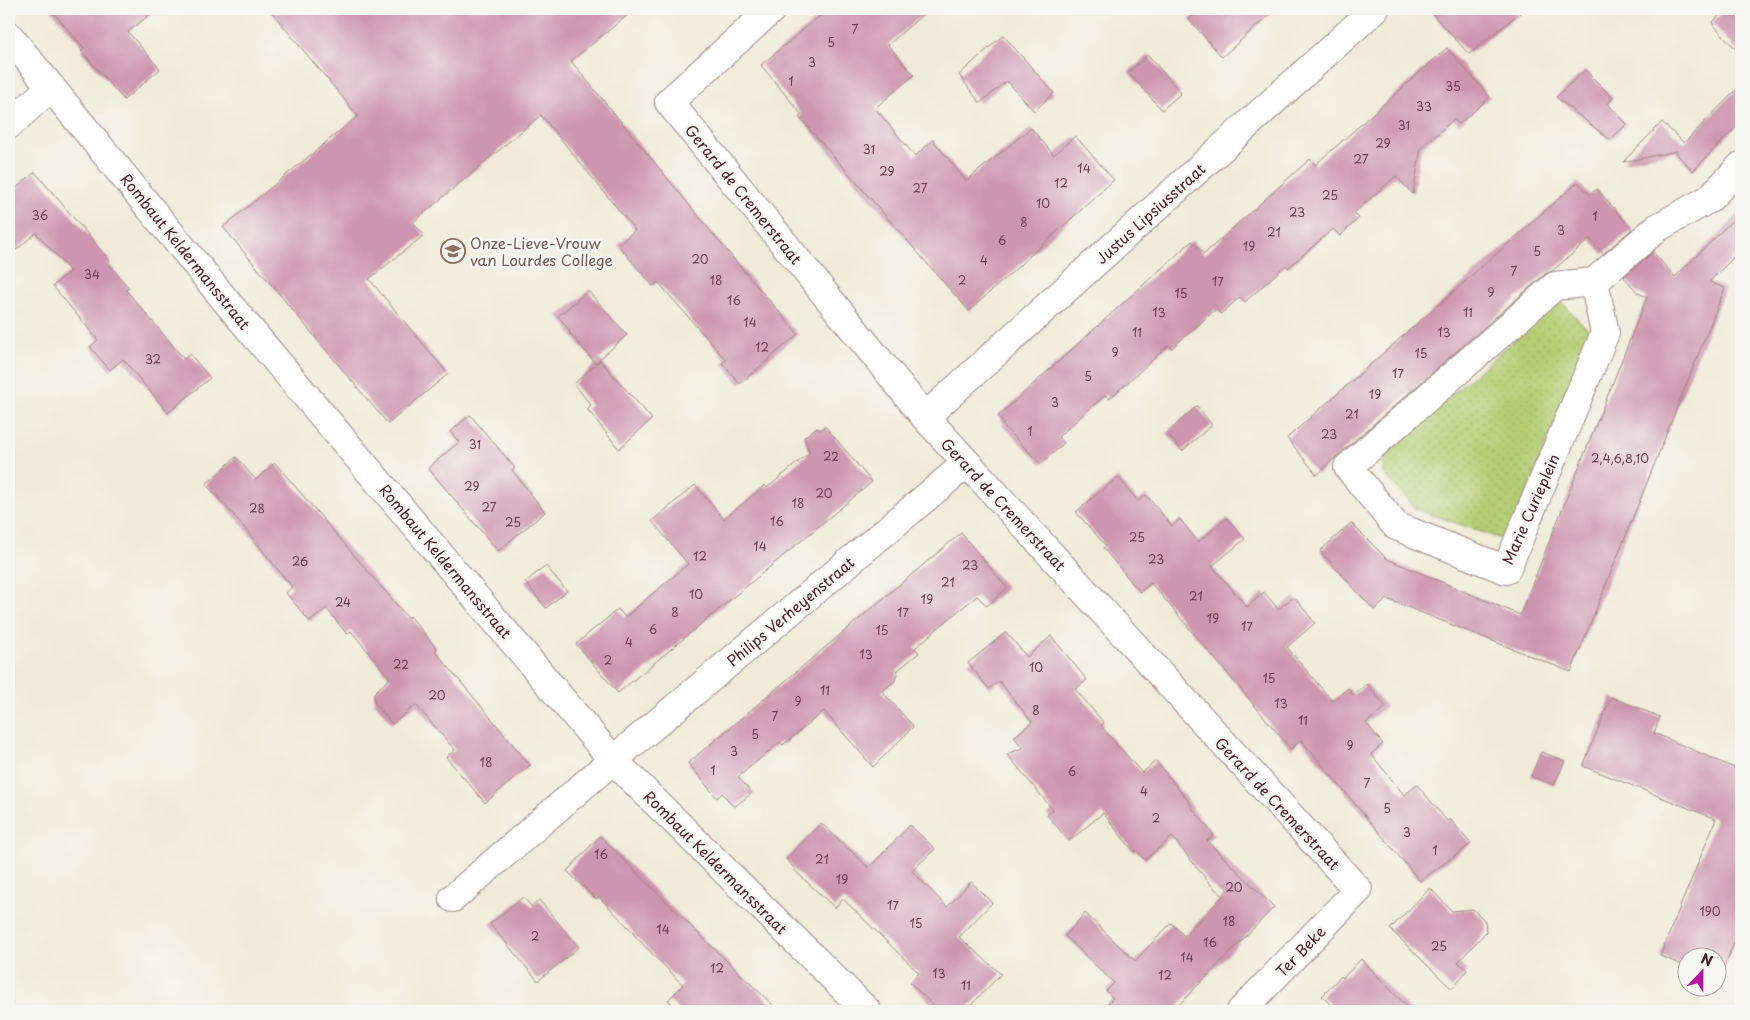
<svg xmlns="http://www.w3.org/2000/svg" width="1750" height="1020" viewBox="0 0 1750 1020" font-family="'Playpen Sans',sans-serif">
	<defs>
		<pattern id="grass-dots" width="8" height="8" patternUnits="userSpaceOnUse" patternTransform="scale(1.25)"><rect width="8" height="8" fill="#b6cf75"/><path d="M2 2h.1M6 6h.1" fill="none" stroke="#9eb165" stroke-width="1.8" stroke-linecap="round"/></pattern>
	</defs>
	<rect width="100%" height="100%" fill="#f6f6f2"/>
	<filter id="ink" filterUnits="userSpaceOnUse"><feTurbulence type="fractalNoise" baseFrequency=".02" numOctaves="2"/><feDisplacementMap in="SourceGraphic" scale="10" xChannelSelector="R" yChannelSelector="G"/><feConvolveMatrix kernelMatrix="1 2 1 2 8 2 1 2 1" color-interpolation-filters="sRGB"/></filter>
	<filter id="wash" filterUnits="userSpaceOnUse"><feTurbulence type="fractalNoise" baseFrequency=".0096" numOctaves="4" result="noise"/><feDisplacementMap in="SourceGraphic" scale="20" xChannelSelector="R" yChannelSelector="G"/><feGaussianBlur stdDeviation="1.12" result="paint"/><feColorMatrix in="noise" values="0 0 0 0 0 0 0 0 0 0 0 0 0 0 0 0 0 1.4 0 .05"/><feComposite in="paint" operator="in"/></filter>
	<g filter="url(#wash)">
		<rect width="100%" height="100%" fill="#f0ebd8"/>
		<path fill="url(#grass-dots)" stroke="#807750" d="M1560 300 1591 333 1510 533 1501 539 1416 509 1384 473 1382 465 1392 447Z"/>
		<g id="blocks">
			<path fill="#cd95af" d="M50 9H157L128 32 160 69 124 100 81 51 84 48Z
				M269 9H635L571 61 728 252 798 334 740 384 722 363 726 360 690 319 658 282 653 286 618 245 635 230 541 115 413 222 424 235 369 279 448 374 388 424 223 227 358 116Z
				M828 9H929L888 45 914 75 875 108 915 156 933 140 966 181 1031 128 1054 155 1075 136 1114 180 969 311 799 117 802 115 761 65Z
				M1201 9H1276L1222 57 1189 19Z
				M1428 9H1525L1469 54Z
				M1725 9H1741V55L1712 23Z
				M1003 35 1054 93 1034 111 1007 81 980 103 959 75Z
				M1447 48 1490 97 1459 124 1454 119 1421 148 1413 194 1396 176 1354 213 1359 218 1340 236 1333 229 1288 268 1286 265 1245 302 1240 297 1221 314 1216 309 1172 348 1169 345 1109 399 1105 395 1058 437 1064 443 1041 464 1002 425 1004 424 998 416 1192 241 1204 254 1310 159 1315 165Z
				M1148 55 1181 93 1162 110 1128 72Z
				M1585 70 1613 98 1608 104 1627 124 1610 140 1556 97Z
				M1741 85V122L1693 171 1675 152 1677 151 1623 162 1662 122 1684 143Z
				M35 172 110 261 108 263 129 288 126 290 184 359 190 354 210 378 168 413 123 359 110 370 90 347 98 340 53 286 70 271 36 233 9 256V194Z
				M1578 182 1590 195 1597 189 1632 229 1603 254 1590 239 1552 271 1545 274 1338 455 1317 475 1287 438Z
				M1741 212V250L1709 282 1725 288 1571 672 1387 599 1374 610 1320 551 1351 523 1387 559 1520 615 1647 297 1638 293 1624 277 1653 252 1675 277Z
				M588 291 627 335 595 363 569 332 570 331 558 316Z
				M600 360 652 419 619 449 587 409 591 405 574 384Z
				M1197 406 1212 425 1182 451 1167 433Z
				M470 415 515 468 512 470 545 512 498 551 428 468 459 442 450 432Z
				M825 426 872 482 618 693 576 644 618 609 625 617 688 564 652 521 695 485 724 519 765 485 767 488 809 453 804 437 816 428 821 430Z
				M236 457 256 480 275 463 408 618 410 616 437 649 435 651 530 765 485 803 446 757 455 750 416 705 392 724 374 702V693L390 678 351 631 347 634 326 608 310 622 286 593 292 587 238 520 206 484Z
				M1118 477 1138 501 1146 495 1172 526 1180 519 1198 542 1227 518 1245 539 1212 566 1247 607 1264 592 1278 609 1294 597 1315 623 1287 647 1332 701 1348 688 1353 695 1367 684 1386 707 1366 723 1383 744 1371 754 1404 795 1417 785 1447 821 1450 819 1471 844 1420 881 1301 740 1291 749 1151 583 1140 592 1103 548 1106 546 1076 512Z
				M961 533 1007 588 987 606 977 596 957 612 915 648 919 653 898 670 895 681 882 691 913 726 912 728 873 767 824 711 783 745 780 742 738 777 752 793 734 807 722 793 717 798 688 763Z
				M546 566 567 591 546 608 525 582Z
				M1006 632 1027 657 1051 636 1087 680 1075 689 1104 723 1101 726 1142 773 1156 761 1193 807 1192 808 1214 835 1207 841 1274 907 1173 1011H1100L1113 998 1106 991 1114 983 1065 936 1085 913 1135 961 1171 923 1184 936 1223 896 1211 885 1172 837 1145 860 1136 850 1134 852 1103 813 1069 841 1047 815 1053 810 1007 754 1023 748 1014 737 1032 722 999 681 989 689 968 663Z
				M1611 697 1660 717 1654 733 1737 769 1741 760V926L1719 980H1718V958H1688V967L1660 956 1716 819 1583 766Z
				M1541 752 1565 761 1554 785 1531 776Z
				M821 823 869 868 910 825 935 849 912 871 947 907 971 882 992 903 959 937 1001 974 965 1011H939L910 983 919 973 843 899 835 908 793 869 794 868 786 859Z
				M600 836 708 943 779 1011H680L668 1000 683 985 633 934 634 933 599 897 596 899 567 871Z
				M1430 888 1452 911 1473 909 1485 921 1486 932 1458 962 1467 970 1452 989 1390 929Z
				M523 897 532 907 539 900 579 947 538 981 490 924Z
				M1361 959 1411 1011H1337L1322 996 1341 976 1343 978Z"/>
		</g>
	</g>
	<g filter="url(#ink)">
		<use href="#blocks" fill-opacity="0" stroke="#9d8582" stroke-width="1"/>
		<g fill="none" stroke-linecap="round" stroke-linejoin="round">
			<defs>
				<path id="minor" d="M772 9 669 102 925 417 1358 890 1241 1011
					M9 36 226 301 613 760 867 1011
					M9 125 51 87
					M1594 282 1605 333 1506 570 1396 526 1348 467 1555 286 1594 282 1657 228 1709 199 1741 166
					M925 417 1375 9
					M453 898 613 760 967 463"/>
			</defs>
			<use href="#minor" stroke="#9d8582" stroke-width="30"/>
			<use href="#minor" stroke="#fff" stroke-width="28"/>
		</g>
	</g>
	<defs>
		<symbol id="school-ring" viewBox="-11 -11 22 22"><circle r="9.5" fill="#f6f6f2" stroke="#8d6e63" stroke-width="1.5"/><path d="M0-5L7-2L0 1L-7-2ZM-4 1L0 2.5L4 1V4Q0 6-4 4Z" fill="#8d6e63"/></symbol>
	</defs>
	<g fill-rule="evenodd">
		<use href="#school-ring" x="439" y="237" width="28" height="28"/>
	</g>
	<g text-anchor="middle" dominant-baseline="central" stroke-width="5" stroke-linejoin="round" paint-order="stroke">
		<g font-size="12" fill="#6b3c4c">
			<text x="855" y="29">7</text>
			<text x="831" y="42">5</text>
			<text x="812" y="62">3</text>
			<text x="791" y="81">1</text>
			<text x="1453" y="86">35</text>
			<text x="1424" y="106">33</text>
			<text x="1404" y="125">31</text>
			<text x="1383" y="143">29</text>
			<text x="869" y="149">31</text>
			<text x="1361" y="159">27</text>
			<text x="1084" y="168">14</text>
			<text x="887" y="171">29</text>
			<text x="1061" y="183">12</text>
			<text x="920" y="188">27</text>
			<text x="1330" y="195">25</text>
			<text x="1043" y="203">10</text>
			<text x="1297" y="212">23</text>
			<text x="40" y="215">36</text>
			<text x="1595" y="216">1</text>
			<text x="1024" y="222">8</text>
			<text x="1561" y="230">3</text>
			<text x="1274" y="232">21</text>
			<text x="1002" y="240">6</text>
			<text x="1249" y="246">19</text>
			<text x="1537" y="251">5</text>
			<text x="700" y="259">20</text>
			<text x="984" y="260">4</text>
			<text x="1514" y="271">7</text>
			<text x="92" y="274">34</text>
			<text x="716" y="280">18</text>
			<text x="962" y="280">2</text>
			<text x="1218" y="281">17</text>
			<text x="1491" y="292">9</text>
			<text x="1181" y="293">15</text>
			<text x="734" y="300">16</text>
			<text x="1159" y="312">13</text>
			<text x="1468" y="312">11</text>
			<text x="750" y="322">14</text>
			<text x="1137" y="332">11</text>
			<text x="1444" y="332">13</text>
			<text x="762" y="347">12</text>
			<text x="1115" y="352">9</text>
			<text x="1421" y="353">15</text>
			<text x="153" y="359">32</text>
			<text x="1398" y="373">17</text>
			<text x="1088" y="376">5</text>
			<text x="1375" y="394">19</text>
			<text x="1055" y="402">3</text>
			<text x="1352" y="414">21</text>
			<text x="1030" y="431">1</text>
			<text x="1329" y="434">23</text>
			<text x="475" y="444">31</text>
			<text x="831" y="456">22</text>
			<text x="1620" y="458">2,4,6,8,10</text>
			<text x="472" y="486">29</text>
			<text x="824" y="493">20</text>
			<text x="798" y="503">18</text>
			<text x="489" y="507">27</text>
			<text x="257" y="508">28</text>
			<text x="777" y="521">16</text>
			<text x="513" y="522">25</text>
			<text x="1137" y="537">25</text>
			<text x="760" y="546">14</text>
			<text x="700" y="556">12</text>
			<text x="1156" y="559">23</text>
			<text x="300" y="561">26</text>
			<text x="970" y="565">23</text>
			<text x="948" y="582">21</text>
			<text x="696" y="594">10</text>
			<text x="1196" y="596">21</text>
			<text x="927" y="599">19</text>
			<text x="343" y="602">24</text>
			<text x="675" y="612">8</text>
			<text x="903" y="612">17</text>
			<text x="1213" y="618">19</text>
			<text x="1247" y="626">17</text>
			<text x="653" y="629">6</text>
			<text x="882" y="630">15</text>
			<text x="629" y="642">4</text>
			<text x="866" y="654">13</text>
			<text x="608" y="660">2</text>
			<text x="401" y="664">22</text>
			<text x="1036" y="667">10</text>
			<text x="1269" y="678">15</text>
			<text x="825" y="690">11</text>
			<text x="437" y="695">20</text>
			<text x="798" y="701">9</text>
			<text x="1281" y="703">13</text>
			<text x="1036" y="710">8</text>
			<text x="775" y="716">7</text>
			<text x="1303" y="720">11</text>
			<text x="755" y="734">5</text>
			<text x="1350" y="745">9</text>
			<text x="734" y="751">3</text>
			<text x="486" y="762">18</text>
			<text x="713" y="770">1</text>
			<text x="1072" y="771">6</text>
			<text x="1367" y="783">7</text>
			<text x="1144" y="791">4</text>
			<text x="1387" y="808">5</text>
			<text x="1156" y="818">2</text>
			<text x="1407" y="832">3</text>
			<text x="1435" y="850">1</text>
			<text x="601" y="854">16</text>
			<text x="822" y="859">21</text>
			<text x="842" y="879">19</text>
			<text x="1234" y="887">20</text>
			<text x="893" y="905">17</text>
			<text x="1710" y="911">190</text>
			<text x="1229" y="921">18</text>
			<text x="916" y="923">15</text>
			<text x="663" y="929">14</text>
			<text x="535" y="936">2</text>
			<text x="1210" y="942">16</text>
			<text x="1439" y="946">25</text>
			<text x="1187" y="957">14</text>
			<text x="717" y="968">12</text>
			<text x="939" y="973">13</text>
			<text x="1165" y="975">12</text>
			<text x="966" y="985">11</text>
		</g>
		<g font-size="15" fill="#4a1f2b" stroke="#f6f6f2">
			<text transform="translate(744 194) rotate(51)">Gerard de Cremerstraat</text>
			<text transform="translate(1150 213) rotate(-42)">Justus Lipsiusstraat</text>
			<text transform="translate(186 251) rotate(51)">Rombaut Keldermansstraat</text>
			<text transform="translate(1004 504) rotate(47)">Gerard de Cremerstraat</text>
			<text transform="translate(1530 509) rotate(-66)">Marie Curieplein</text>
			<text transform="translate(446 561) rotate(50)">Rombaut Keldermansstraat</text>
			<text transform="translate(790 611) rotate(-40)">Philips Verheyenstraat</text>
			<text transform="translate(1278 803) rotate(47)">Gerard de Cremerstraat</text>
			<text transform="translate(716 862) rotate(45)">Rombaut Keldermansstraat</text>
			<text transform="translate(1300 951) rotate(-46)">Ter Beke</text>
		</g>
		<g font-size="15" fill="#785e54" stroke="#f6f6f2" text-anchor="start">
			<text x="470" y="242">Onze-Lieve-Vrouw<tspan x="470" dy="17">van Lourdes College</tspan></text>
		</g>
	</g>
	<rect width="1750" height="1020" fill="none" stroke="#f6f6f2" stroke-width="30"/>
	<g transform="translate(1702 972) rotate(22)"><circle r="24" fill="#f6f6f2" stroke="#b1a0a2"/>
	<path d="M0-4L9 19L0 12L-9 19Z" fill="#b5179e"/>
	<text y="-8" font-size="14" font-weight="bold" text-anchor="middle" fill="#4a1f2b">N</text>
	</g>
</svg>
